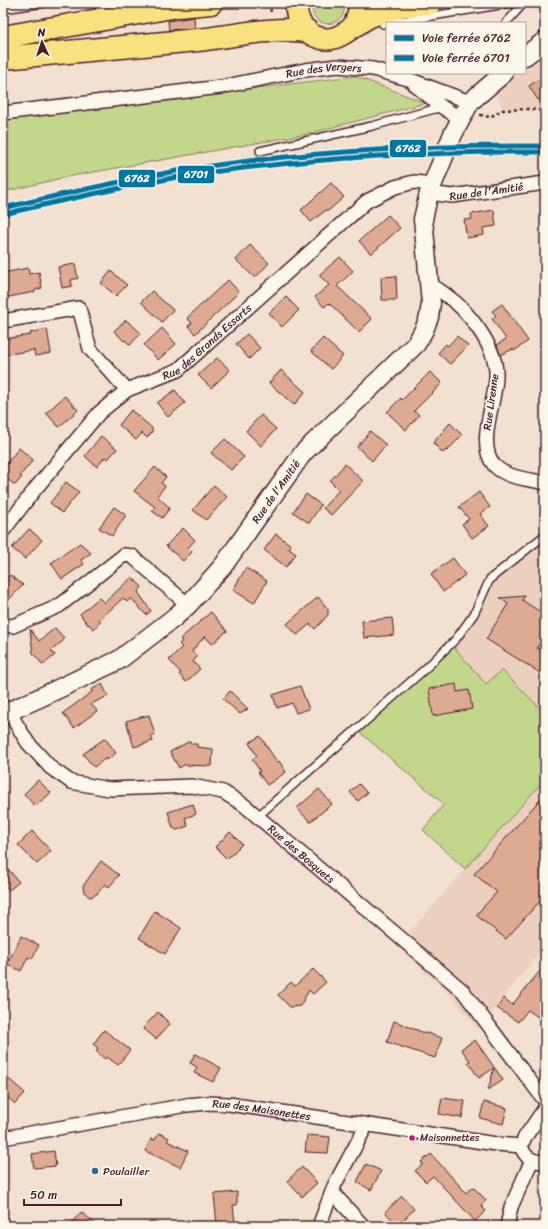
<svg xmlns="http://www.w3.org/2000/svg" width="548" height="1229" viewBox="0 0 548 1229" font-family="Sriracha,sans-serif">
	<rect width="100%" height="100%" fill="#f2e0d1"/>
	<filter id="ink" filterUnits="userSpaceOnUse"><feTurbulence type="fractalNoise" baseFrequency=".025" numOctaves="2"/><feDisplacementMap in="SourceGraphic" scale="8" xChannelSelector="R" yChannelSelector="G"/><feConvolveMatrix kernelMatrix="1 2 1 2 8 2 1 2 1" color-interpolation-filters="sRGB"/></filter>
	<g filter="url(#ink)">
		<path fill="#ecd0be" d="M545 56V108L502 109 497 92 521 73H525V70Z
			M545 535V713L502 670 486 684 451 644 456 639 490 579Z
			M545 779V946L478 1029 453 998 397 946Z"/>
		<path fill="#c3d78c" stroke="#867b5c" d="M312 3H344C349 28 309 33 312 3Z
			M355 76 426 103 307 134 66 177 3 192V119Z
			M451 644 486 684 502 670 545 713V779L465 869 423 830 444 804 356 729Z"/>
		<path fill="#deab92" stroke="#4a1f2b" d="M194 17 195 28 169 30 168 21Z
			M545 75V95L538 100 529 86Z
			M331 183 344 197 328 211 326 210 311 222 301 210Z
			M494 210 496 226 483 228 484 235 467 238 464 220 472 219 471 214Z
			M388 215 400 228 371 254 359 241Z
			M250 245 269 263 255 278 236 260Z
			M340 257 353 271 337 286 372 319 359 332 329 303 324 307 315 297 329 285 319 275Z
			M75 264 78 278 71 280 72 286 62 288 58 267Z
			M28 268 29 274 39 272 42 288 35 290V292L3 298V273Z
			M111 271 127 285 116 296 101 283Z
			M396 276 397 300H382L381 277Z
			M228 280 239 292 195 334 188 326 192 323 187 318Z
			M152 291 173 310 162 322 141 302Z
			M286 297 299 310 282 327 269 313Z
			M502 304 528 341 514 351 513 349 500 355 497 345 506 339 492 319 496 316 492 311Z
			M126 320 141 333 130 345 125 340 124 341 114 331Z
			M162 328 176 344 158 360 144 345Z
			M47 329 51 353 35 356 34 350 3 355V339L31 335 30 333Z
			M247 334 260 348 249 359 236 344Z
			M457 336 468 346 450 364 438 353 446 344 448 346Z
			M323 338 343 356 331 369 311 351Z
			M217 358 230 370 211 388 198 375Z
			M281 370 305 392 294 405 269 383Z
			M430 372 442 383 414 411 419 415 406 430 387 412 401 398 402 400Z
			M175 390 185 403 168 417 157 403Z
			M65 396 78 410 59 427 46 413Z
			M131 410 152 428V432L147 438 142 433 136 440 119 425Z
			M261 415 276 429 261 446 246 431Z
			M450 423 462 435 447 451 446 450 443 453 433 443Z
			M370 431 386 445 372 461 357 447Z
			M101 436 117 449 108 459 105 457 97 467 85 456Z
			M225 439 244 457 231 470 211 453Z
			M19 448 33 460 20 476 22 477 15 485 3 476V468Z
			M345 464 363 481 331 515 323 508 339 490 330 481Z
			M155 467 166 477 161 483 165 486 157 496 170 508 162 518 152 511 155 507 134 491Z
			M66 482 79 492 62 513 50 503Z
			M214 485 227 497 206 520 193 510Z
			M479 492 490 507 480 514 489 526 472 538 462 524 469 519 459 507Z
			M306 494 321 505 309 523 293 512Z
			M114 507 126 515 112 536 99 528Z
			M183 528 195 540 188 548 192 552 183 561 166 546Z
			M29 529 42 540 25 559 12 548Z
			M276 534 291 545 289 549 296 554 286 567 264 550Z
			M80 543 91 553 81 560 84 564 62 579 51 563Z
			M453 558 465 575 443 592 431 574Z
			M246 568 267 581 254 603 233 590Z
			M10 575 23 585 3 606V583Z
			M132 577 142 587 138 592 151 611 146 615 131 598 127 602 123 598 99 620 101 622 93 629 89 624 88 625 80 614 99 598 104 603Z
			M525 596 522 600 545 615V635L537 648 545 653V676L486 639 508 604 500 598Z
			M318 597 328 609V615L315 629 310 624 297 635 287 624Z
			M211 612 227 631 212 644 205 636 192 651 197 657 193 662 200 669 186 682 179 674 181 673 169 660 182 647 179 644 182 641 180 639Z
			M392 618 394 635 364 638 362 621Z
			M55 628 65 639 51 651 55 655 43 665 33 653 30 629 39 641Z
			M102 684 108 696 91 704 97 711 74 728 63 713 92 692 91 690Z
			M456 684 457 692 469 690 472 709 433 716 429 689Z
			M300 686 309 709 296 713 292 703 277 708 273 695Z
			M230 691 248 709 240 714 223 699Z
			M149 715 155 735H151L153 741 134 747 126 721Z
			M260 736 277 762 279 761 286 772 267 785 258 772 260 771 252 759 257 756 249 743Z
			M105 738 116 753 107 760 106 758 94 767 83 754Z
			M190 741 191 744H197V747L213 749 212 766 184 765 179 768 170 752Z
			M38 780 51 793 35 806 24 794Z
			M359 784 367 793 358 801 350 792Z
			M319 789 332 804 310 822 297 808Z
			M545 794V905L540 901 506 939 476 915 497 892 474 874Z
			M193 804 196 814 185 818 188 826 177 830 173 828 168 812Z
			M32 831 51 851 37 864 18 845Z
			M230 832 242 844 227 859 215 847Z
			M101 861 119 875 109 887 105 884 97 894 90 897 84 892 83 886Z
			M3 863 19 882 9 890 3 883Z
			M155 911 181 928 165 954 139 938Z
			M21 936 39 945 32 959 28 957 21 971 7 964Z
			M545 965V1022L528 1010 518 1022 497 1008 504 998 512 1005Z
			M313 969 326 982 313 994 309 990 300 1006 290 1007 278 995 291 982 295 986Z
			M158 1012 170 1024 156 1039 143 1028Z
			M394 1021 427 1034V1033L442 1038 435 1058 387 1042Z
			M104 1030 130 1050 118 1065 107 1057 105 1059 96 1051 98 1048 93 1044Z
			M475 1040 503 1080 488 1090 494 1068 479 1078 468 1062 470 1061 461 1049Z
			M195 1054 221 1068 213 1082 194 1073 197 1067 190 1063Z
			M3 1074 25 1093 15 1104 3 1093Z
			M442 1098 465 1101 462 1118 439 1114Z
			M484 1102 507 1108 503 1124 480 1118Z
			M159 1133 169 1138 167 1141 188 1151 180 1167 145 1151 151 1139 155 1140Z
			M307 1135 330 1137 328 1153 305 1152Z
			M54 1151 56 1166 34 1168 32 1154Z
			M431 1154 466 1193 473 1187 486 1200 481 1206 486 1211 475 1221 433 1176 426 1182 415 1171 423 1164 421 1162Z
			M366 1164 381 1171 371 1190 357 1182Z
			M302 1167 317 1183 302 1197 287 1181Z
			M237 1192V1205H233L235 1224 217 1225 214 1194Z
			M402 1196 414 1209 398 1226 385 1212Z
			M81 1212 98 1226H69Z"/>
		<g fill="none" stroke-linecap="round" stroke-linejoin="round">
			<defs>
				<path id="lane" d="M96 3 108 15
					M3 9 44 3
					M506 23 524 3
					M383 24 512 3
					M260 151 372 126 442 107
					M258 816 425 669 456 639 474 614 490 579 545 535"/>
				<g id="street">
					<path d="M415 85 442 107 461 119"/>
					<path id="s1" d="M3 113 221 87 305 70 337 66 373 69 408 79 470 102"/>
					<path id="s2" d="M429 193 452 196 545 183"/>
					<path d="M431 285C436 288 441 291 446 295 468 310 495 346 496 372 498 398 475 442 494 465 505 478 529 479 545 483"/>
					<path d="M3 321 79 308 90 349 127 390"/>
					<path id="s3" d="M3 531 36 488 99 413 127 390 178 370 367 201 395 187 414 182 432 184"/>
					<path d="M3 625 13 626 59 606 124 555 132 556 188 605"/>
					<path id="s4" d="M11 710 15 722 28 743 51 768 71 782 109 789 192 786 223 792 244 805 463 991 545 1101"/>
					<path d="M545 1108 525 1137 521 1146C525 1158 532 1162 545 1162"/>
					<path id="s5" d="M3 1138 187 1105 208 1103 229 1104 496 1144 521 1146"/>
					<path d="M332 1192 363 1226"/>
					<path d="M319 1226 335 1184 364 1130 365 1124"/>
					<path d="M507 1226 511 1207 532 1160"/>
				</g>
				<g id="secondary">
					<path d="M525 56 545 41"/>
					<path id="s6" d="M3 714 37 699 119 660 175 617 188 605 223 566 303 453 416 344 424 330 429 317 431 303 423 219 429 193 453 134 470 102 504 73"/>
				</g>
				<path id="primary" d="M296 3C296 14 299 26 309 33 337 51 350 24 374 15 384 12 394 8 404 6 413 5 422 4 431 3
					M352 28C357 20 360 13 359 3"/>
				<path id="highway" d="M3 37 178 6 211 3
					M3 58C68 52 133 46 197 40 233 36 271 27 307 31"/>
			</defs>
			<use href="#lane" stroke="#4a1f2b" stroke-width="10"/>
			<use href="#street" stroke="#4a1f2b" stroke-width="16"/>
			<use href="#secondary" stroke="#4a1f2b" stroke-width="21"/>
			<use href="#primary" stroke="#4a1f2b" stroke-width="24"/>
			<use href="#highway" stroke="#4a1f2b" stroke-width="25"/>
			<path stroke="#4a1f2b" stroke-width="2.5" stroke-dasharray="3 3" stroke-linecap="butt" d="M270 3 271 14
				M480 115 490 117 502 110 529 109 545 111"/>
			<use href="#lane" stroke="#fbf7ec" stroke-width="7"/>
			<use href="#street" stroke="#fbf7ec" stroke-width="13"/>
			<use href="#secondary" stroke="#fbf7ec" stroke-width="18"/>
			<use href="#primary" stroke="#fae180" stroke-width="21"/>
			<use href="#highway" stroke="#fae180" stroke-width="22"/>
			<defs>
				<path id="rail-1" d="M3 208C63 194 123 180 183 170 303 151 424 145 545 146"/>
				<path id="rail-2" d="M4 214C64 200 124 186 185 176 305 158 424 151 545 152"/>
			</defs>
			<use href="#rail-1" stroke="#fbf7ec" stroke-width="8"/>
			<use href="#rail-2" stroke="#fbf7ec" stroke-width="8"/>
			<use href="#rail-1" stroke="#0075a1" stroke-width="5"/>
			<use href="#rail-2" stroke="#0075a1" stroke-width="5"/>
		</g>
	</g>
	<circle fill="#e5007d" stroke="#fbf7ec" stroke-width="1.5" cx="412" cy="1138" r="3.5"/>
	<circle fill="#1f6fb2" stroke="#fbf7ec" stroke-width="1.5" cx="95" cy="1171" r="4"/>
	<g text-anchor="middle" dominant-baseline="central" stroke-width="4" stroke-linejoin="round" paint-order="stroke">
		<g font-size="10" fill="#4a1f2b" stroke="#fbf7ec" text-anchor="start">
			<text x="420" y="1138">Maisonnettes</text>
		</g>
		<g font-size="11" fill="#4a1f2b" stroke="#fbf7ec">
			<text stroke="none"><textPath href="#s1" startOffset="324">Rue des Vergers</textPath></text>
			<text stroke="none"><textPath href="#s2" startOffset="58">Rue de l'Amitié</textPath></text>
			<text stroke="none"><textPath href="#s3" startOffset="283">Rue des Grands Essarts</textPath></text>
			<text transform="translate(491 402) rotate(-82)">Rue Lirenne</text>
			<text stroke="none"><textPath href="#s6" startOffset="360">Rue de l'Amitié</textPath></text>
			<text stroke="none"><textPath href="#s4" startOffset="349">Rue des Bosquets</textPath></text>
			<text stroke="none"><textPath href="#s5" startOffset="262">Rue des Maisonettes</textPath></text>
		</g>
		<g font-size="11" fill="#4a1f2b" stroke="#fbf7ec" text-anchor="start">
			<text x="103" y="1171">Poulailler</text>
		</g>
	</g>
	<g stroke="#fbf7ec" stroke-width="1.5">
		<rect x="389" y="139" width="38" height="19" rx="4" fill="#0075a1"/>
		<rect x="177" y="165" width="38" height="19" rx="4" fill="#0075a1"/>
		<rect x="118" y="169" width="38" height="19" rx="4" fill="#0075a1"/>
	</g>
	<g font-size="11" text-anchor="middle" font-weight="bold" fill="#fff">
		<text x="408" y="152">6762</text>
		<text x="196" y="178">6701</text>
		<text x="137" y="182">6762</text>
	</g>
	<rect width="548" height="1229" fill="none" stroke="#fbf7ec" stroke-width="16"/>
	<rect x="8" y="8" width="532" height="1213" fill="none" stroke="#4a1f2b" stroke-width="1.5" filter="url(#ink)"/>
	<rect x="386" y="22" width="140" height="52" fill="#fbf7ec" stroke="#b4a19f"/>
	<rect x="394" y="35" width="20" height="6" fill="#0075a1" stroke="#b4a19f"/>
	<text x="422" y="42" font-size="12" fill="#4a1f2b">Voie ferrée 6762</text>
	<rect x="394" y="55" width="20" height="6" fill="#0075a1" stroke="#b4a19f"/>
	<text x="422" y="62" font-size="12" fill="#4a1f2b">Voie ferrée 6701</text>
	<g transform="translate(42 42) rotate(357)" stroke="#fbf7ec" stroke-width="3" paint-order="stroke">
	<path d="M0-3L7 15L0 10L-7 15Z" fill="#4a1f2b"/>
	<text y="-6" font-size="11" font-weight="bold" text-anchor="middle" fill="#4a1f2b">N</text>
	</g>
	<path d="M24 1199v6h97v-6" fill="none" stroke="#4a1f2b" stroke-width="2"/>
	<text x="30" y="1199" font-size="12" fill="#4a1f2b" stroke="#fbf7ec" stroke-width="3" paint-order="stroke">50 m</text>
</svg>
